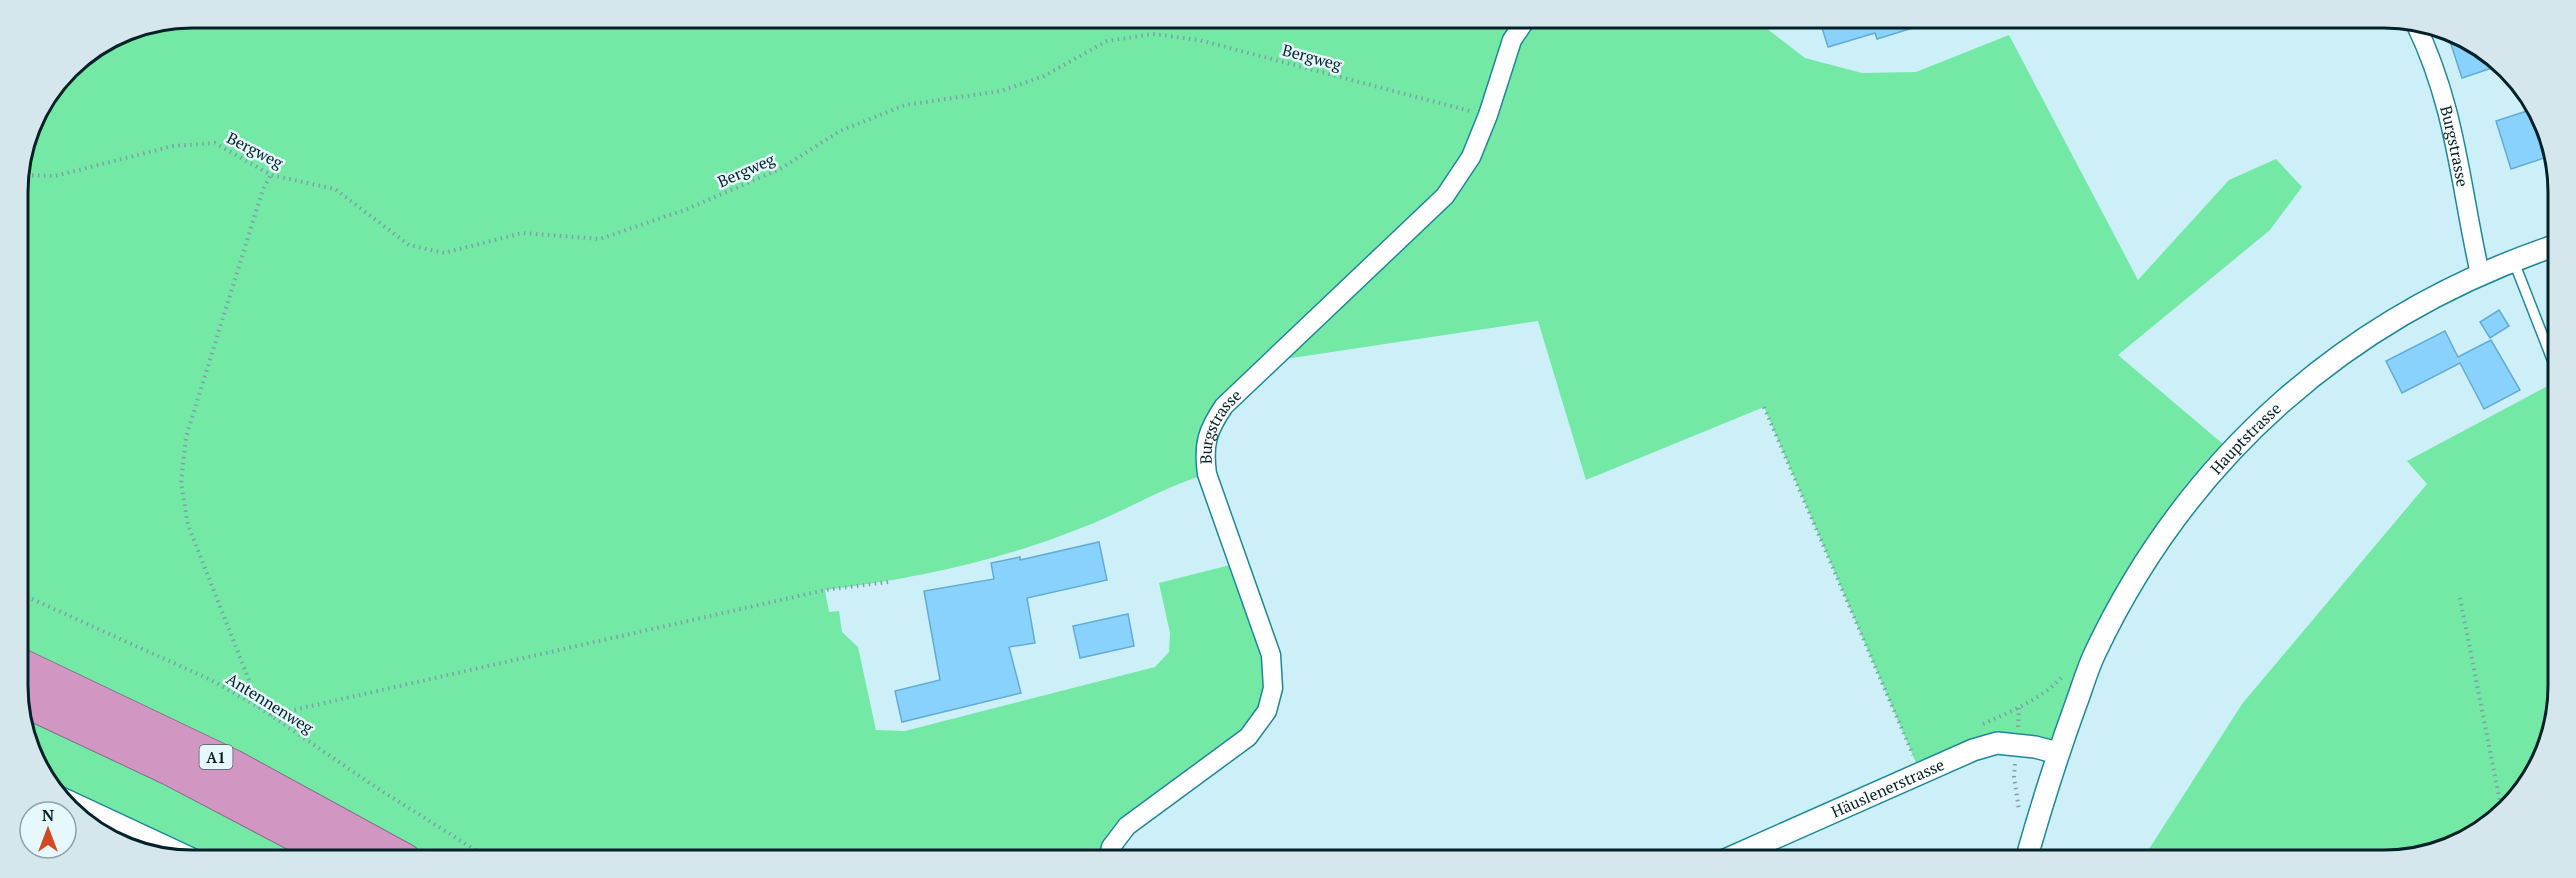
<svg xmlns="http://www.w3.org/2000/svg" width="2576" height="878" viewBox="0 0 2576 878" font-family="'PT Serif',serif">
	<rect width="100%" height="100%" fill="#cceff8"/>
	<path fill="#74e9a5" d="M193 18H1746L1749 24 1757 21 1805 58 1862 73 1916 72 2009 35 2138 280 2229 180 2276 159 2302 187 2270 230 2118 355 2230 450 2132 583 2058 753 2017 745 1920 772 1764 407 1586 480 1538 321 1272 361 1224 406 1207 474C1163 487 1124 512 1081 528 999 561 913 579 825 590L829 612 839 611 842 632 858 647 876 730 905 731 1155 667 1169 652 1170 633 1159 583 1238 563 1271 655 1267 711 1127 826 1108 860H193L137 851 61 800 21 719 18 181 36 116 77 62 126 31Z
		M2557 381 2558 685 2549 741 2522 791 2489 824 2394 860H2142L2242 704 2427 484 2407 461Z"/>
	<path fill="#89d2fe" stroke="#63abd5" stroke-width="1.5" d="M1819 18H1931L1932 22 1877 39 1875 33 1828 47Z
		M2447 32 2498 66 2462 78Z
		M2530 110 2550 156 2511 169 2496 121Z
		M2499 310 2509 326 2490 338 2480 322Z
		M2445 331 2458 357 2491 340 2520 390 2484 409 2460 363 2402 393 2386 361Z
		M1099 542 1107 580 1027 598 1035 643 1009 647 1021 693 902 722 895 691 940 680 924 591 994 579 991 563 1020 557V560Z
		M1128 614 1134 646 1080 658 1073 626Z"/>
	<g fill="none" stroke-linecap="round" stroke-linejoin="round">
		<defs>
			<path id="service" d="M2514 262 2557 372"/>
			<g id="minor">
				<path id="s1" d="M2415 23C2456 107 2460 185 2480 274"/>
				<path id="s2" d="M1108 860 1111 847 1127 826 1248 737 1267 711 1273 688 1271 655 1207 474C1203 444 1207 431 1224 406L1445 196 1471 157 1488 115 1512 40 1527 18"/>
			</g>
			<g id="tertiary">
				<path d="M59 797 194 860"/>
				<path id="s3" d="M1725 860 1973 750 1997 743 2035 747 2058 753"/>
				<path id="s4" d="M2026 860C2041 807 2057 756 2076 704 2082 688 2087 670 2095 653 2188 456 2350 314 2557 245"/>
			</g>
			<path id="motorway" d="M21 665 233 766 405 860
				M21 699 170 769 343 860"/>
		</defs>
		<use href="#service" stroke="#1d879e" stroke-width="12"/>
		<use href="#minor" stroke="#1d879e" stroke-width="21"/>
		<use href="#tertiary" stroke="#1d879e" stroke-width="24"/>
		<use href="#motorway" stroke="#896e8c" stroke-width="34"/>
		<path stroke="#7fa0a9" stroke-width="4" stroke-dasharray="1.5 4.5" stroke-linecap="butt" d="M20 175 55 176 173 146 215 143 271 175 335 189 409 245 444 253 522 233 600 239 687 209 780 169 840 131 905 105 1001 91 1044 76 1107 41 1153 34 1199 40 1470 111
			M1764 407 1913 755
			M21 594 211 680 260 708 377 788 491 860
			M2460 598 2502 812
			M260 708 188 525 181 483 186 437 263 189 271 175
			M271 715 825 590 889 582
			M1983 724C2011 711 2041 700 2063 676
			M2018 727 2019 708
			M2015 764 2014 777 2019 810"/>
		<use href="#service" stroke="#fff" stroke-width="9"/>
		<use href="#minor" stroke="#fff" stroke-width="18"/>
		<use href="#tertiary" stroke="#fff" stroke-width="21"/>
		<use href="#motorway" stroke="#d197c2" stroke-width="32"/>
	</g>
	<g text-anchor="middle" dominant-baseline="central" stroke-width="5" stroke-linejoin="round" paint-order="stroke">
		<rect fill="#e7f8fd" stroke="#476269" stroke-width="1.5" x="199.5" y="745" width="33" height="24" rx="4.5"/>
		<g font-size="15" font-weight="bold" fill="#032129">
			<text x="216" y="757">A1</text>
		</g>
		<g font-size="16" fill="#032129" stroke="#e7f8fd">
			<text transform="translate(1312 57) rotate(15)">Bergweg</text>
			<text stroke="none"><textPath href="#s1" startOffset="130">Burgstrasse</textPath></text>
			<text transform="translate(255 150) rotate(27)">Bergweg</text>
			<text transform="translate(746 170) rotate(-24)">Bergweg</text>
			<text stroke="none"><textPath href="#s2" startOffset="522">Burgstrasse</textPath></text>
			<text stroke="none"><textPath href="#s4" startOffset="482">Hauptstrasse</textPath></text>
			<text transform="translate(270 703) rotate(32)">Antennenweg</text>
			<text stroke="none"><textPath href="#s3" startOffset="178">Häuslenerstrasse</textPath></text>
		</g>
	</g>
	<path d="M0 0H2576V878H0ZM192 28H2384A164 164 0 0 1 2548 192V686A164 164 0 0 1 2384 850H192A164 164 0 0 1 28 686V192A164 164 0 0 1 192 28Z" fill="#d5e7ec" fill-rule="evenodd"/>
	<path fill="none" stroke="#032129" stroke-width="3" d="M192 28H2384A164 164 0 0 1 2548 192V686A164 164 0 0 1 2384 850H192A164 164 0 0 1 28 686V192A164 164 0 0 1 192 28Z"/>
	<g transform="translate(48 830)"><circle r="28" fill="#e7f8fd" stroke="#8ca2a8" stroke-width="1.5"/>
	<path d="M0-4.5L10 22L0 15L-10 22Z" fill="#d24922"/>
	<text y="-9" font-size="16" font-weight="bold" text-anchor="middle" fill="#032129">N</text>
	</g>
</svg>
